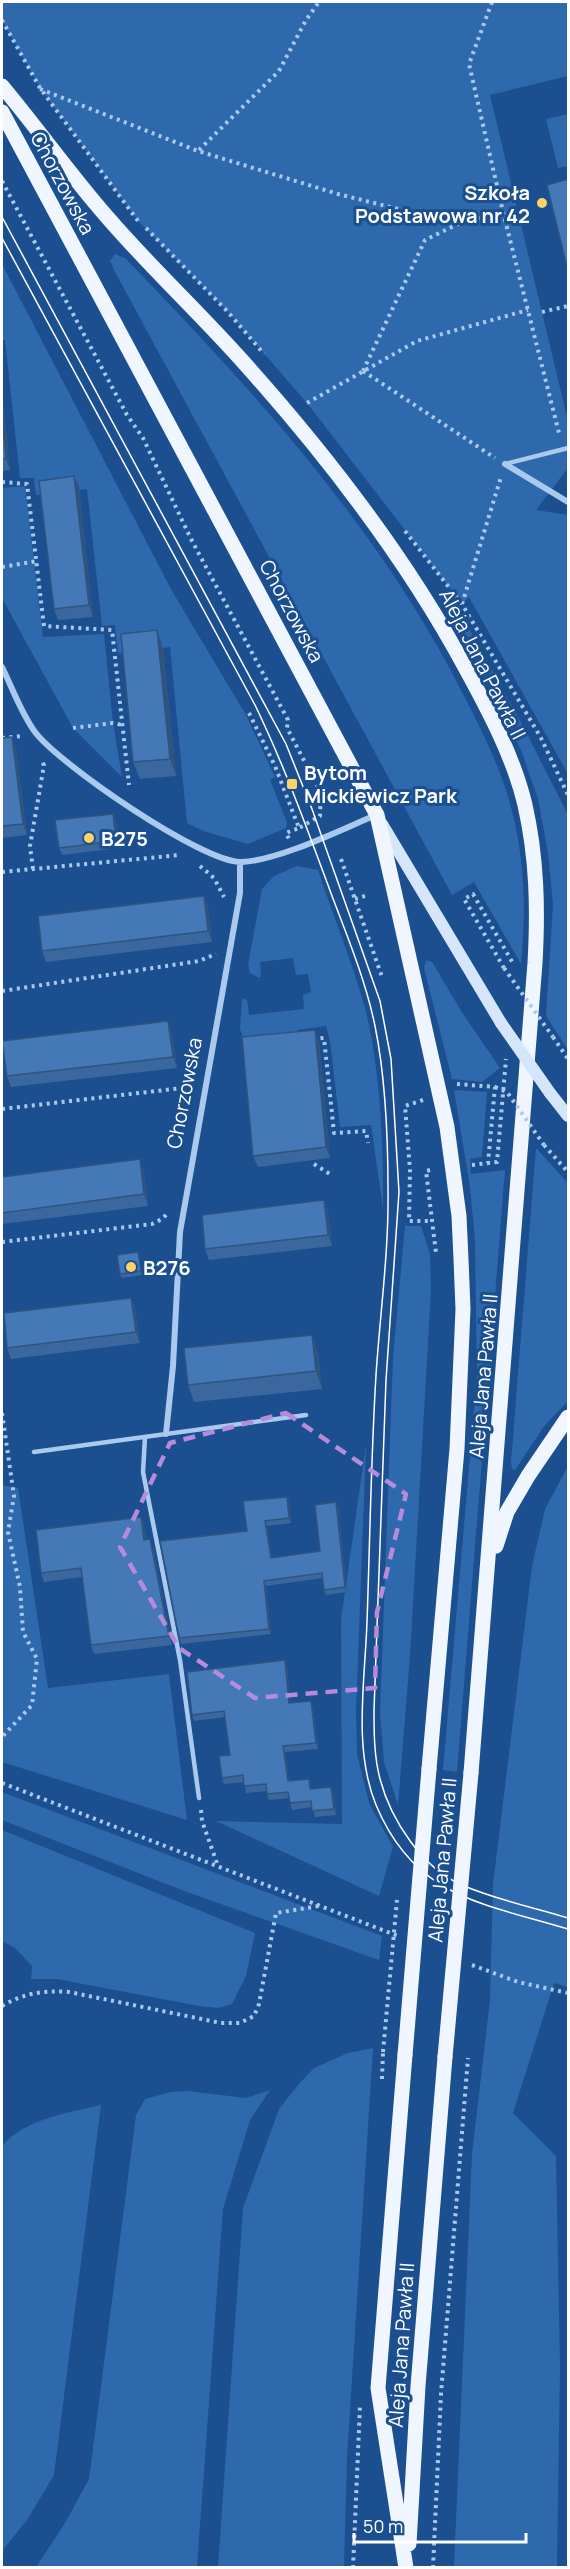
<svg xmlns="http://www.w3.org/2000/svg" width="570" height="2569" viewBox="0 0 570 2569" font-family="Manrope,sans-serif">
	<rect width="100%" height="100%" fill="#1b4f8f"/>
	<path fill="#2e69ad" d="M2 2H568V76L490 95 568 421V468L536 510 568 515V774L469 597 462 604 307 403 228 312 139 222 40 88 2 20Z
		M568 114V166L558 168 546 119Z
		M115 254 125 258C253 390 380 529 463 694 482 731 502 770 512 811 525 862 526 912 521 964L474 882 452 895 114 270 110 261Z
		M2 264 172 591 246 715 275 777 270 780 287 822 286 828 248 844 203 831 187 823 170 647 118 653 115 625 102 626 87 489 36 495 34 478H20L5 340H2Z
		M25 486 43 637 104 634 113 723 122 777 73 728 2 598V488Z
		M467 625 523 726 568 815V1050L546 1016 553 904 548 853 538 799 521 750 461 630Z
		M297 866 318 870C333 916 352 961 365 1008 380 1065 384 1149 383 1208L371 1125 340 1127 330 1041 326 1026 297 1030V1032L278 1034 245 1042 240 1029 242 998 247 1000 249 1015 304 1009 303 995 311 992 308 974 296 975 293 958 260 962 261 976 259 978 250 973 248 965 262 889 274 876Z
		M426 960 432 962 463 1014 500 1068 482 1082 452 1079 424 968Z
		M454 1090 487 1092 482 1157 470 1159 471 1174 505 1170 457 1772 443 1770 477 1374 475 1240 470 1187Z
		M536 1148 568 1183V1401L545 1425 515 1470 512 1469 511 1462Z
		M405 1226H421L430 1254 431 1290 410 1656 398 1805 384 1762 380 1713 393 1357Z
		M366 1445 356 1712 357 1754 369 1803 393 1847 379 1896 216 1821 342 1824 341 1620Z
		M568 1466V1987L554 1983 513 2113 556 2156 560 2366 557 2567H454L472 2154 490 2000 493 1884 532 1566 545 1509Z
		M2 1485 18 1488 48 1688 169 1674 187 1820 2 1762Z
		M2 1792 382 1936 379 1960 187 1892 2 1820Z
		M2 1830 255 1933 246 1976 232 2004 218 2008 199 2006 57 1979H31L32 1966 15 1948 2 1941Z
		M373 2048 347 2458 344 2567H218L243 2208 279 2109 298 2085 314 2068 348 2053Z
		M270 2090 250 2120 223 2209 197 2567H36L65 2523 89 2479 136 2115 145 2099 170 2092 187 2091 246 2098Z
		M101 2105 54 2475 27 2520 2 2551V2146C24 2119 68 2113 101 2105Z"/>
	<g fill="none" stroke-linecap="round" stroke-linejoin="round">
		<path stroke="#a9c9ee" stroke-width="4" stroke-dasharray="3 4.5" stroke-linecap="butt" d="M492 2 469 64 503 212 560 437
			M2 20 40 88 138 221
			M40 89 198 151 338 194 458 224
			M199 150 279 71 306 20 319 2
			M2 181 127 415 143 438 191 539 288 720 287 728 321 793 320 816 299 828
			M146 228 228 312 264 354
			M542 312 568 306
			M363 371 495 458
			M363 371 425 240 458 224 503 212
			M307 403 417 341 528 310
			M2 482 27 484 44 626 112 630 129 785
			M405 531 462 604 541 738 568 795
			M2 567 37 561
			M462 604 501 477
			M249 713 275 766 299 828 286 833 289 839
			M73 728 113 723 122 725
			M2 738 22 736
			M341 859 382 977
			M200 866 214 878 224 897
			M33 869 30 846 44 765 41 761
			M2 872 180 855
			M355 899 365 896
			M504 968 464 899 473 894 514 965
			M2 991 199 961 216 954
			M553 1037 568 1059
			M313 1039 324 1038 334 1133 366 1131 368 1143
			M457 1084 495 1087 488 1163
			M423 1100 405 1106 410 1170 409 1221H432
			M2 1109 182 1088 192 1081
			M544 1145 568 1172
			M314 1164 333 1176
			M472 1165 497 1162 506 1059
			M430 1170 426 1171 436 1253
			M2 1242 152 1224 162 1219 167 1214
			M2 1413 14 1496 8 1532 20 1587 23 1632 37 1659 32 1705 2 1737
			M2 1783 398 1936
			M201 1810 202 1821 218 1866
			M472 1965 518 1982 568 1993
			M2 2006C24 1993 44 1990 69 1992L221 2023H240L254 2016 259 2004 276 1913 319 1906
			M382 2079 383 2052
			M353 2568 360 2406
			M433 2568 441 2394 468 2058"/>
		<path stroke="#a9c9ee" stroke-width="4.5" d="M505 464 568 448
			M145 1437 143 1472 180 1660 199 1798
			M34 1452 306 1415"/>
		<path stroke="#a9c9ee" stroke-width="6" d="M505 464 568 502
			M2 667C12 687 21 713 35 732 59 764 204 864 242 862 280 860 340 830 376 815
			M166 1434 173 1366 180 1232 240 893V862"/>
		<path stroke="#d6e6fa" stroke-width="12" d="M382 824 501 1023
			M550 1093 568 1116"/>
		<path stroke="#f0f6ff" stroke-width="15" d="M2 86C38 129 71 176 108 218 152 269 201 314 246 365 329 458 407 559 466 669 489 711 514 758 525 805 537 858 538 909 535 963L471 1773
			M2 112 377 815 447 1127 459 1216 461 1259 463 1309 457 1449 429 1769
			M496 1546 507 1512 528 1476 568 1417
			M405 2055 378 2388 406 2568
			M409 2544 418 2386 445 2057"/>
		<path stroke="#fff" stroke-width="1.5" d="M2 217 286 744 312 809 380 1001 391 1059 399 1192 386 1380 374 1710C374 1733 374 1756 380 1779 391 1820 422 1868 462 1885 496 1900 533 1907 568 1918
			M2 238 255 705C285 767 308 831 332 896 348 938 366 982 375 1026 385 1075 388 1140 388 1190 389 1251 380 1314 376 1375 371 1457 370 1539 367 1622 365 1681 353 1749 376 1805 415 1898 482 1903 568 1929"/>
		<path stroke="#a9c9ee" stroke-width="4" stroke-dasharray="3 4.5" stroke-linecap="butt" d="M504 968 553 1037
			M495 1087 507 1092 544 1145
			M383 2052 397 1900"/>
		<path stroke="#d6e6fa" stroke-width="12" d="M501 1023 550 1093"/>
		<path stroke="#f0f6ff" stroke-width="15" d="M405 2055 429 1769
			M445 2057 471 1773"/>
	</g>
	<path fill="#3a679d" d="M2 392 10 470 2 471Z
		M74 476 79 487 93 617 58 620 54 609Z
		M157 630 163 648 176 776 140 779 133 762Z
		M2 738 16 748 27 835 2 838Z
		M113 814 116 821 119 848 62 855 59 848Z
		M204 896 208 907 212 942 46 962 42 951Z
		M172 1032 177 1068 11 1087 7 1076Z
		M319 1041 330 1158 258 1167 253 1156Z
		M144 1171 148 1206 2 1224V1177Z
		M324 1200 328 1212 332 1246 209 1260 205 1249Z
		M138 1252 142 1275 122 1278 120 1274Z
		M131 1298 135 1309 140 1343 11 1359 7 1348Z
		M318 1353 322 1389 194 1402 188 1385Z
		M287 1497 289 1502 291 1523 267 1526 272 1558 320 1551 336 1502 338 1508 347 1592 326 1595 324 1590 323 1578 266 1586 271 1634 181 1644 179 1638 247 1531Z
		M141 1517 144 1526 146 1539 153 1548 172 1645 94 1654 91 1645 82 1577 44 1582 41 1573Z
		M287 1666 290 1703 313 1707 318 1749 285 1752 289 1781 309 1779 311 1789 334 1793 336 1815 315 1817 312 1807 292 1810 289 1798 269 1800 266 1791 246 1793 244 1782 224 1784 222 1778 230 1755 225 1717 194 1721 192 1715Z"/>
	<path fill="#305480" d="M2 392 10 470 6 459 2 416Z
		M74 476 79 487 93 617 89 605Z
		M157 630 163 648 176 776 170 759Z
		M12 737 16 748 27 835 23 824Z
		M113 814 116 821 119 848 116 841Z
		M204 896 208 907 212 942 208 931Z
		M168 1021 172 1032 177 1068 173 1057Z
		M315 1030 319 1041 330 1158 326 1147Z
		M140 1159 144 1171 148 1206 144 1194Z
		M324 1200 328 1212 332 1246 328 1235Z
		M131 1298 135 1309 140 1343 136 1332Z
		M312 1335 318 1353 322 1389 316 1371Z
		M287 1497 289 1502 291 1523 289 1518Z
		M336 1502 338 1508 347 1592 345 1587Z
		M141 1517 144 1526 147 1548 144 1540Z
		M265 1521 267 1526 273 1563 271 1558Z
		M150 1539 153 1548 172 1645 169 1636Z
		M264 1581 266 1586 271 1634 269 1629Z
		M285 1660 287 1666 291 1710 289 1703Z
		M311 1701 313 1707 318 1749 316 1743Z
		M283 1746 285 1752 290 1787 288 1781Z
		M331 1787 334 1793 336 1815 334 1809Z"/>
	<path fill="#4478b7" stroke="#305480" stroke-width="1.5" d="M568 179V271L547 185Z
		M2 416 6 459H2Z
		M74 476 89 605 54 609 39 481Z
		M157 630 170 759 133 762 121 634Z
		M12 737 23 824 2 826V738Z
		M113 814 116 841 59 848 55 820Z
		M204 896 208 931 42 951 38 916Z
		M168 1021 173 1057 7 1076 2 1041Z
		M315 1030 326 1147 253 1156 242 1037Z
		M140 1159 144 1194 2 1213V1177Z
		M324 1200 328 1235 205 1249 202 1215Z
		M138 1252 141 1271 120 1274 117 1255Z
		M131 1298 136 1332 7 1348 4 1313Z
		M312 1335 316 1371 188 1385 184 1348Z
		M287 1497 289 1518 265 1521 271 1558 320 1551 315 1505 336 1502 345 1587 324 1590 322 1573 264 1581 269 1629 179 1638 160 1541 247 1531 243 1501Z
		M141 1517 144 1540 150 1539 169 1636 91 1645 81 1568 41 1573 36 1530Z
		M285 1660 289 1703 311 1701 316 1743 283 1746 288 1781 309 1779 310 1789 331 1787 334 1809 312 1811 311 1801 290 1803 288 1792 267 1794 266 1784 244 1786 243 1775 222 1778 219 1756 230 1755 224 1711 192 1715 187 1672Z"/>
	<path fill="none" stroke="#b68bdc" stroke-width="4.5" stroke-dasharray="12 8" stroke-linejoin="round" d="M286 1413 406 1494 377 1612 375 1688 255 1698 179 1648 120 1547 170 1443Z"/>
	<g fill="#ffd166" stroke="#1b4f8f" stroke-width="2">
		<circle cx="542" cy="203" r="6"/>
		<rect x="286" y="778" width="12" height="12" rx="3"/>
		<circle cx="89" cy="838" r="6"/>
		<circle cx="131" cy="1267" r="6"/>
	</g>
	<g text-anchor="middle" dominant-baseline="central" stroke-width="6" stroke-linejoin="round" paint-order="stroke">
		<g font-size="20" fill="#fff" stroke="#1b4f8f">
			<text transform="translate(63 183) rotate(62)">Chorzowska</text>
			<text transform="translate(292 611) rotate(62)">Chorzowska</text>
			<text transform="translate(483 664) rotate(63)">Aleja Jana Pawła II</text>
			<text transform="translate(184 1093) rotate(-79)">Chorzowska</text>
			<text transform="translate(483 1376) rotate(-85)">Aleja Jana Pawła II</text>
			<text transform="translate(442 1860) rotate(-85)">Aleja Jana Pawła II</text>
			<text transform="translate(401 2345) rotate(-86)">Aleja Jana Pawła II</text>
		</g>
		<g font-size="20" font-weight="bold" fill="#fff" stroke="#1b4f8f" text-anchor="start">
			<text x="530" y="192" text-anchor="end">Szkoła<tspan x="530" dy="23">Podstawowa nr 42</tspan></text>
			<text x="304" y="772">Bytom<tspan x="304" dy="23">Mickiewicz Park</tspan></text>
			<text x="101" y="838">B275</text>
			<text x="143" y="1267">B276</text>
		</g>
	</g>
	<rect width="570" height="2569" fill="none" stroke="#ffffff" stroke-width="6"/>
	<path d="M354 2533v9h172v-9" fill="none" stroke="#ffffff" stroke-width="3"/>
	<text x="363" y="2533" font-size="18" fill="#ffffff" stroke="#1b4f8f" stroke-width="4.5" paint-order="stroke">50 m</text>
</svg>
